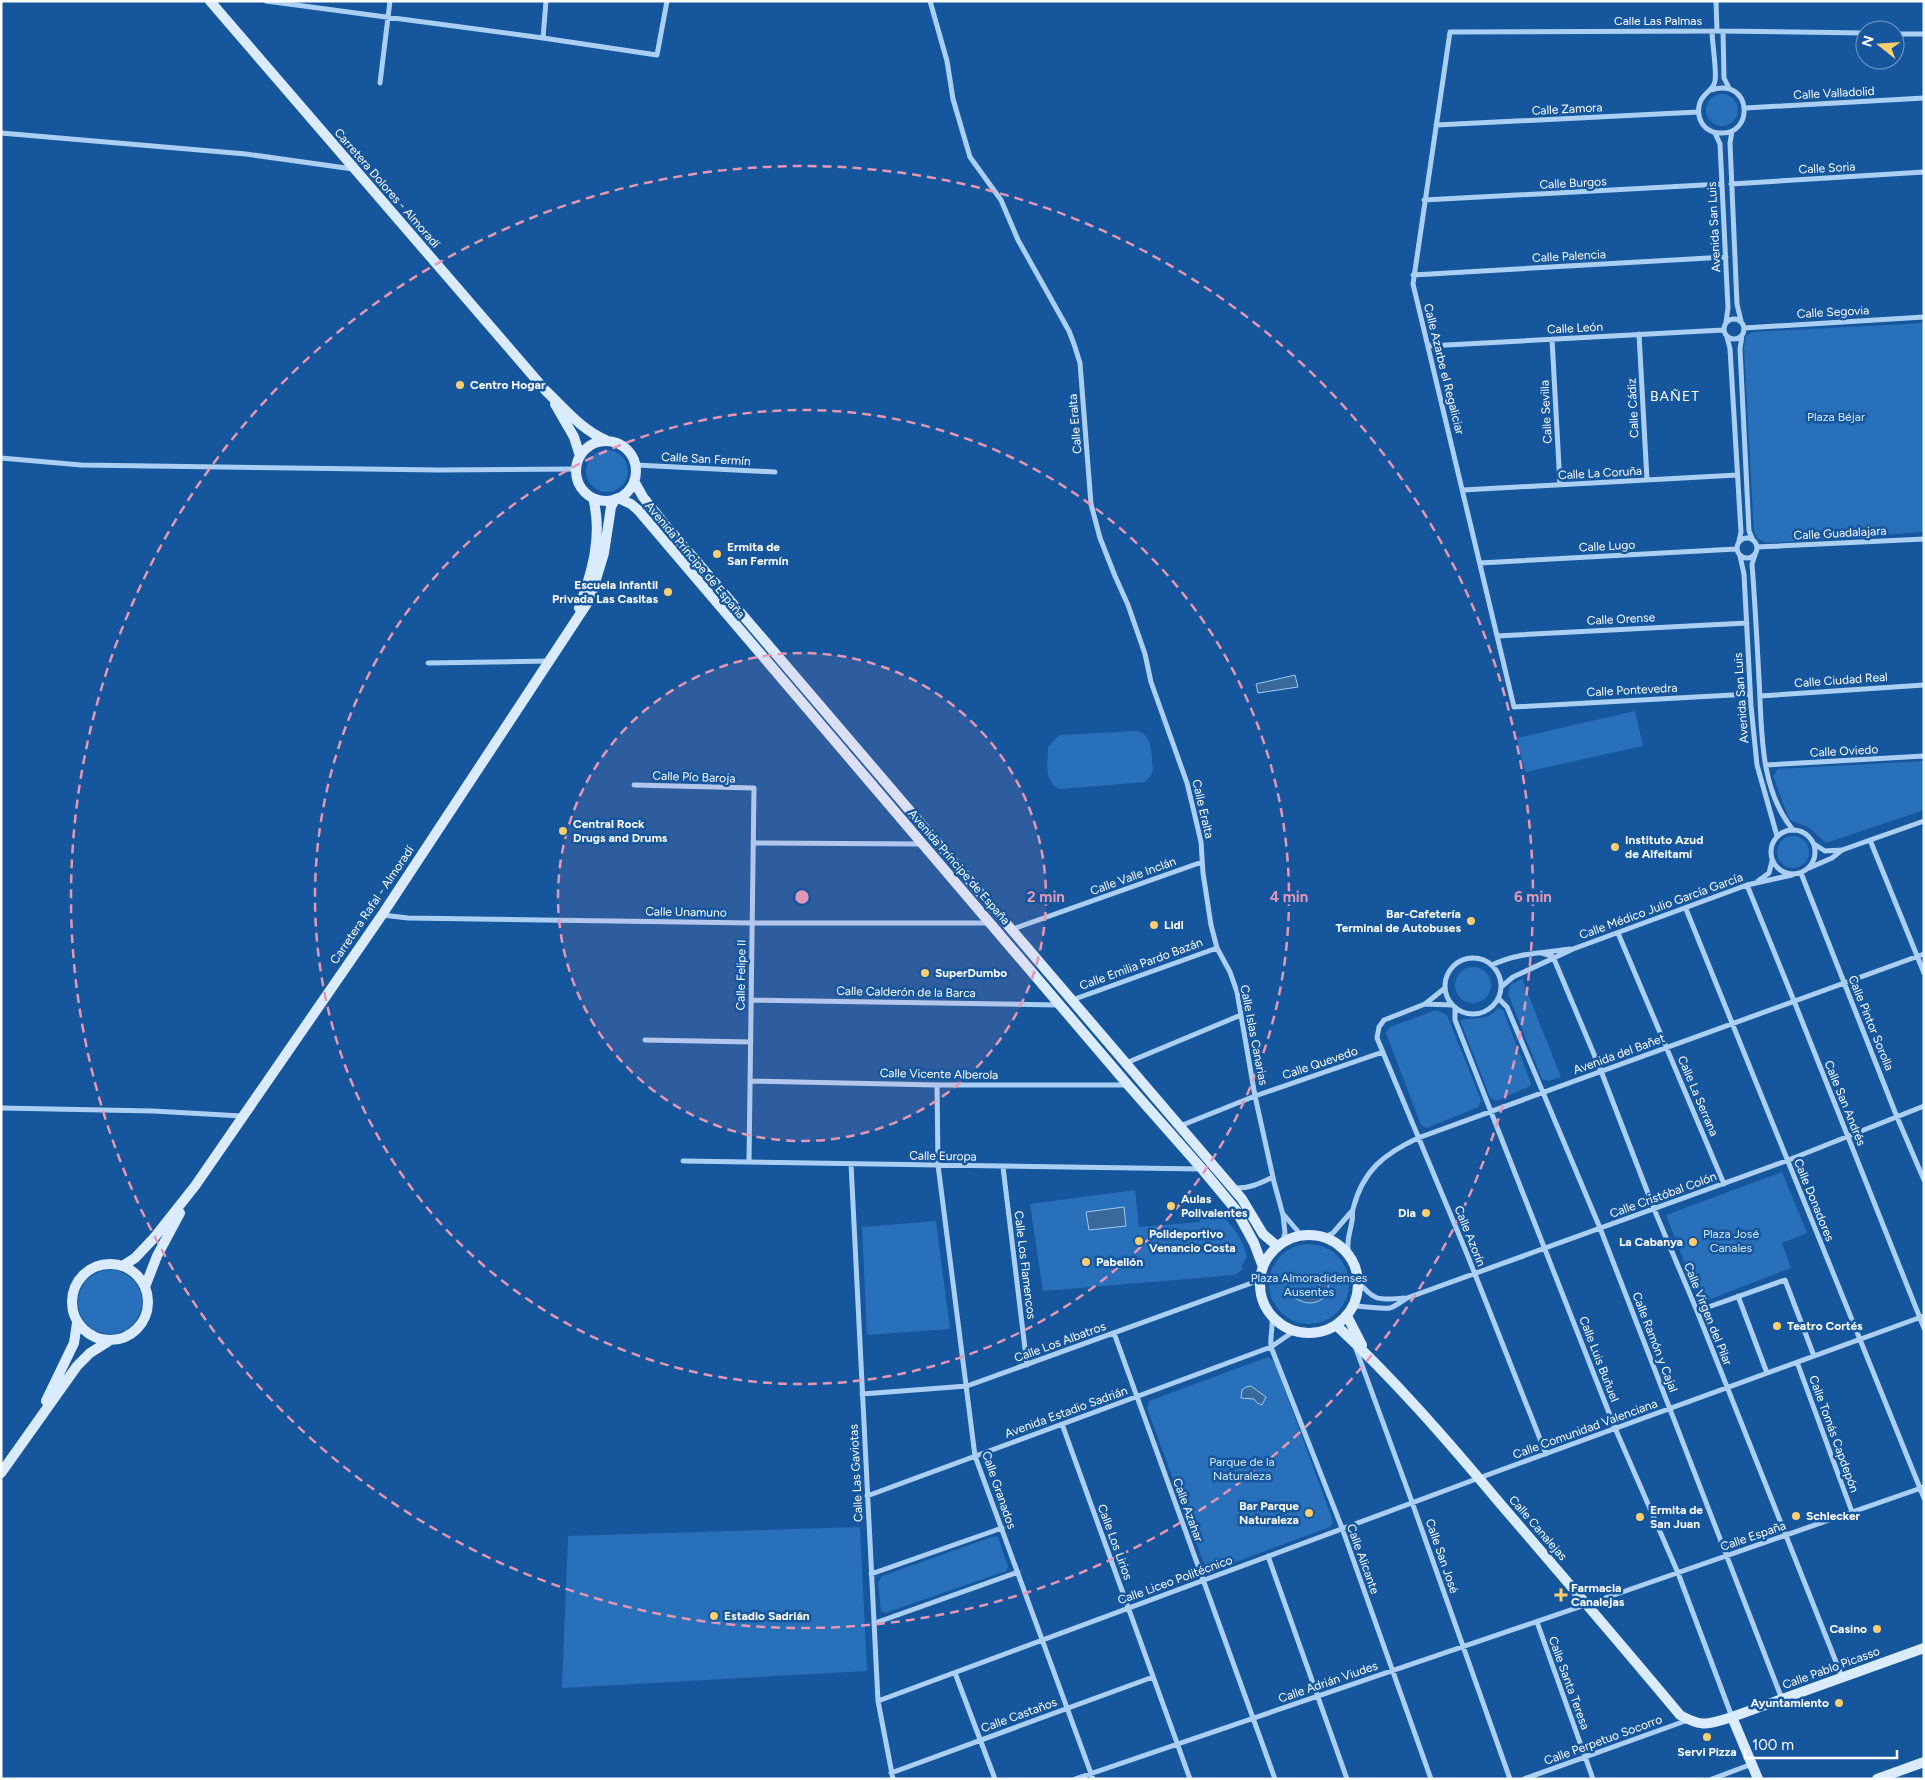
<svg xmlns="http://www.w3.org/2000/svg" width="1925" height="1780" viewBox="0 0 1925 1780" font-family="Figtree,sans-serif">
	<rect width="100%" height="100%" fill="#15569c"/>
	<path fill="#2871ba" d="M1706 110a16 16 0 1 1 32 0a16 16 0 1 1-32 0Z
		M1924 323V532L1767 543 1758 539 1754 532 1744 347 1746 336 1753 332Z
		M586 471a21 21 0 1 1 42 0a21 21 0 1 1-42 0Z
		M1635 711 1643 746 1525 772 1517 738Z
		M1137 731C1153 734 1151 756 1153 769L1152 774 1145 782 1061 789C1043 784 1048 762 1048 747L1059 735Z
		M1924 761V810L1826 843C1819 838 1815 832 1808 827 1802 824 1795 823 1789 819L1773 776 1778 769Z
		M1777 852a16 16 0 1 1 32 0a16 16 0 1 1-32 0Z
		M1455 985a18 18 0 1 1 36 0a18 18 0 1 1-36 0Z
		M1522 979 1561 1077 1549 1081 1542 1079 1508 994 1511 984Z
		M1498 1008 1503 1010 1531 1083 1530 1086 1496 1101 1490 1097 1460 1020C1474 1017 1488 1022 1498 1008Z
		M1436 1010 1447 1015 1481 1100 1478 1107 1427 1128 1421 1125 1386 1033 1390 1027Z
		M1782 1172 1807 1233 1782 1243 1791 1268 1700 1303 1666 1215Z
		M1135 1190 1139 1227 1200 1222 1197 1213 1216 1209C1232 1226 1241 1234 1247 1257L1241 1266 1243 1269 1235 1275 1043 1291 1030 1204Z
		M936 1221 950 1329 867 1335 862 1227Z
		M1269 1284a40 40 0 1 1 80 0a40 40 0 1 1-80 0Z
		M78 1302a32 32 0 1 1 64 0a32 32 0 1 1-64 0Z
		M1268 1357 1274 1361 1333 1521 1330 1527 1211 1571 1206 1569 1147 1408 1149 1401Z
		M860 1527 867 1671 562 1688 568 1536Z
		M992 1537H998L1008 1567 1006 1571 885 1613 881 1611 878 1582 882 1576Z"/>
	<path fill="#39689a" stroke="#9dcaf6" d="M1295 675 1298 687 1258 693 1256 684Z
		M1124 1207 1126 1226 1089 1230 1086 1212Z
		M1324 1272C1338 1294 1315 1313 1294 1297L1301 1291 1306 1295 1316 1293 1320 1286 1318 1277Z
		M1251 1386 1266 1397 1262 1405 1257 1403 1254 1399 1241 1398 1242 1390 1246 1387Z"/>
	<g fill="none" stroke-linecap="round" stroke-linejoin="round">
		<path stroke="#abcff3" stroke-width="5" d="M266 1 543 38 657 55 667 1
			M930 1 947 61 953 99 970 157 1001 200 1018 240 1069 331 1074 344 1080 363 1091 504 1100 538 1115 576 1128 605 1145 654 1151 682 1187 783 1194 812 1201 842 1203 873 1211 925 1217 948 1230 972 1237 992 1255 1096 1274 1182 1283 1215 1285 1233 1282 1243
			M1716 1 1717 31
			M1723 31 1724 78 1729 88
			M1895 34H1924
			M543 38 546 1
			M380 83 390 1
			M1711 90C1753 77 1754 136 1720 133 1715 133 1710 131 1706 128 1697 120 1696 105 1704 96 1708 91 1714 88 1715 81 1717 71 1712 42 1712 31
			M1745 108 1924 98
			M1436 125 1698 112
			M1732 131 1730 143 1737 304 1741 321
			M1 133 246 154 353 169
			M1715 133 1720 144 1728 308 1726 322
			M1731 184 1924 172
			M1424 200 1722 184
			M1413 275 1726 257
			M1724 329a10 10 0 1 1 20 0a10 10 0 1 1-20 0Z
			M1744 328 1924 317
			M1639 334 1647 480
			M1742 335 1740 349 1749 531 1753 540
			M1727 337 1730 349 1741 532 1739 541
			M1552 339 1560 485
			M1428 346 1723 330
			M1 458 81 465 438 470 576 469
			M636 465 775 472
			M1463 490 1737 475
			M1737 548a10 10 0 1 1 20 0a10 10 0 1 1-20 0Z
			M1757 547 1924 539
			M1755 555 1752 564C1755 602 1757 641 1759 679 1762 730 1759 788 1793 830
			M1740 556 1744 574 1751 706 1757 765 1777 836
			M1480 563 1736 549
			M1497 636 1747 623
			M428 663 548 661
			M1750 694 1514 707 1413 284 1450 32 1717 31 1865 33
			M1760 696 1924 685
			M1766 765 1924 756
			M634 785 754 788 749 1162
			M1771 852a22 22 0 1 1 44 0a22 22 0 1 1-44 0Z
			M1870 840 1924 973
			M753 843 922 844
			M1814 844 1825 851 1842 850
			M1809 868 1832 858 1842 850 1924 821
			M1801 873 1897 1117 1924 1180
			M1758 881 1769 873 1772 861
			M1747 885 1794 1001 1924 1328
			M1686 909 1924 1498
			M382 915 408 918 752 923H988
			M1013 929 1202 862
			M1618 933 1724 1184
			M1542 953 1552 956 1554 959 1601 1071 1654 1209 1697 1311 1842 1677
			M1445 986a28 28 0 1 1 56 0a28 28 0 1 1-56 0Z
			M1492 965C1516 953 1543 953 1570 949
			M1501 987 1513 977 1573 949 1747 885 1792 875
			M1445 988 1425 1004 1384 1020 1379 1027 1377 1038 1467 1254 1546 1454
			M1498 998 1507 1007 1600 1228 1782 1699
			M751 1000 1058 1005
			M1072 1000 1217 948
			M1425 1004 1452 1005
			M1455 1007V1020L1615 1428 1678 1573 1732 1717
			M645 1040 751 1042
			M1126 1063 1241 1015
			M750 1081 937 1085H1128
			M937 1085 938 1165 975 1456 1093 1779
			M1 1108 153 1111 242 1116
			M1180 1126 1255 1096 1383 1052
			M683 1161 1202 1169
			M851 1164 878 1701 893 1779
			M1003 1167 1027 1365
			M1233 1188C1248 1189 1259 1184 1273 1177
			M1284 1215 1301 1235
			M1325 1237 1333 1233 1352 1211
			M1349 1255C1346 1242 1350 1233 1352 1221 1353 1217 1352 1213 1353 1209 1363 1170 1384 1154 1418 1138L1924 954
			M1358 1281C1374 1302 1380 1300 1404 1298
			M1738 1296 1767 1373
			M1353 1306C1359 1306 1386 1309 1390 1308 1396 1306 1402 1301 1407 1298L1786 1161 1924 1106
			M1697 1311 1785 1280 1814 1356
			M1272 1316C1273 1327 1270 1336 1271 1347L1342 1528 1431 1779
			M1114 1333 1275 1779
			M1355 1346 1412 1502 1510 1779
			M1797 1362 1852 1512
			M862 1394 967 1386 1260 1280
			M1062 1424 1190 1779
			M867 1496 1271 1347 1294 1331
			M1268 1556 1347 1779
			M871 1574 1002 1528
			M1537 1622 1593 1779
			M875 1623 1018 1572
			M955 1673 995 1779
			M878 1701 1479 1478 1924 1316
			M891 1773 1153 1677
			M1075 1779 1588 1604 1924 1487
			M1524 1779 1688 1720
			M1712 1779 1752 1764"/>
		<path stroke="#daebfd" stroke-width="10" d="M210 1 546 391C565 409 582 430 606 440
			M555 404 574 437 580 456
			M576 471a30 30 0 1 1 60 0a30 30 0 1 1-60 0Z
			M634 481 643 497 663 522 1242 1199 1263 1234 1277 1246
			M618 498 631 504 638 510 1128 1085 1202 1169 1236 1210 1254 1243 1263 1267
			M579 608C592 572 603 536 593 498
			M1260 1284a49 49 0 1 1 98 0a49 49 0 1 1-98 0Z
			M72 1302a38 38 0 1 1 76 0a38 38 0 1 1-76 0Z
			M124 1265 135 1258 153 1239 195 1186 382 915 590 599 604 553 611 507 615 499
			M145 1287 157 1256 180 1213
			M1347 1316 1362 1345
			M1336 1325C1394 1379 1447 1440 1498 1501 1559 1572 1620 1643 1680 1715 1703 1728 1708 1724 1732 1717L1924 1648
			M46 1401 74 1343 77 1323
			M1 1473 77 1366 90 1353 109 1341
			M1732 1717 1758 1779
			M1877 1779 1924 1762"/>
	</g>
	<circle cx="802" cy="897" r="244" fill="#e497b5" fill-opacity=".12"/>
	<g fill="none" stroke="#e497b5" stroke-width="2.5" stroke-dasharray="9 6">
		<circle cx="802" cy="897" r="244"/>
		<circle cx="802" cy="897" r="487"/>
		<circle cx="802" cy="897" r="731"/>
	</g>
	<g fill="#ffce6d" stroke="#15569c" stroke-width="2">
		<circle cx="460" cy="385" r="5"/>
		<circle cx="717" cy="554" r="5"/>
		<circle cx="668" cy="592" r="5"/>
		<circle cx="563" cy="831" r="5"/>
		<circle cx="1615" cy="847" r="5"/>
		<circle cx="1471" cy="921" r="5"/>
		<circle cx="1154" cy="925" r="5"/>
		<circle cx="925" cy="973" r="5"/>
		<circle cx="1171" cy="1206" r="5"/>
		<circle cx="1426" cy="1213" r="5"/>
		<circle cx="1139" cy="1241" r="5"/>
		<circle cx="1693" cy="1242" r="5"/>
		<circle cx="1086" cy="1262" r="5"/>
		<circle cx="1777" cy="1326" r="5"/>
		<circle cx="1309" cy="1513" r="5"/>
		<circle cx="1796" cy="1516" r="5"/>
		<circle cx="1640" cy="1517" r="5"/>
		<path d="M1558.5 1587.5h5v5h5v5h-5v5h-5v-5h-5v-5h5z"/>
		<circle cx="714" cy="1616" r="5"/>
		<circle cx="1877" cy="1629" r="5"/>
		<circle cx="1839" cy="1703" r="5"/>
		<circle cx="1707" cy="1737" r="5"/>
	</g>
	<g text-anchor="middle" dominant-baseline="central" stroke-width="5" stroke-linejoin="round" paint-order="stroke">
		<g font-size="12" fill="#fff" stroke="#15569c">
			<text x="1658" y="21">Calle Las Palmas</text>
			<text transform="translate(1834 93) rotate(-3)">Calle Valladolid</text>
			<text transform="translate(1567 109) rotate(-3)">Calle Zamora</text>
			<text transform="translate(1827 168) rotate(-3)">Calle Soria</text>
			<text transform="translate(1573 183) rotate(-3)">Calle Burgos</text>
			<text transform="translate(387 188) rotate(49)">Carretera Dolores - Almoradí</text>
			<text transform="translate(1714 227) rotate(-93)">Avenida San Luis</text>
			<text transform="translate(1569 256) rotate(-3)">Calle Palencia</text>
			<text transform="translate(1833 312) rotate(-3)">Calle Segovia</text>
			<text transform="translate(1575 328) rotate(-3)">Calle León</text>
			<text transform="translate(1444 369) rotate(76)">Calle Azarbe el Regaliciar</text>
			<text transform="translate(1633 408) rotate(-93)">Calle Cádiz</text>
			<text transform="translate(1546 412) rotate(-93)">Calle Sevilla</text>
			<text transform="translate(1075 424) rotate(-95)">Calle Eralta</text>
			<text transform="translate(706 459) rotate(3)">Calle San Fermín</text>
			<text transform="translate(1600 473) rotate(-3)">Calle La Coruña</text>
			<text transform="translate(1840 533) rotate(-3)">Calle Guadalajara</text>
			<text transform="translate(1607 546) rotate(-3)">Calle Lugo</text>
			<text transform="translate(695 560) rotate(50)">Avenida Príncipe de España</text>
			<text transform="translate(1621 619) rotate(-3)">Calle Orense</text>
			<text transform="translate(1841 680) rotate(-4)">Calle Ciudad Real</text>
			<text transform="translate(1632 690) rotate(-3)">Calle Pontevedra</text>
			<text transform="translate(1741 698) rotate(-94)">Avenida San Luis</text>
			<text transform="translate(1844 751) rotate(-3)">Calle Oviedo</text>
			<text transform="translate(694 777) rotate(2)">Calle Pío Baroja</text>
			<text transform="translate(1203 809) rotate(77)">Calle Eralta</text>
			<text transform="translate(959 867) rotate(49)">Avenida Príncipe de España</text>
			<text transform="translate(1133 876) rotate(-20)">Calle Valle Inclán</text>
			<text transform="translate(372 905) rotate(-56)">Carretera Rafal - Almoradí</text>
			<text transform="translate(1661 906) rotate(-20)">Calle Médico Julio García García</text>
			<text transform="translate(686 912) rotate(1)">Calle Unamuno</text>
			<text transform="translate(1141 964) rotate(-20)">Calle Emilia Pardo Bazán</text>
			<text transform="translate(741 975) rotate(-89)">Calle Felipe II</text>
			<text transform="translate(906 992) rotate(1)">Calle Calderón de la Barca</text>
			<text transform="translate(1871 1023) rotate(68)">Calle Pintor Sorolla</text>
			<text transform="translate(1254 1035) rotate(79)">Calle Islas Canarias</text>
			<text transform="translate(1619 1054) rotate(-20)">Avenida del Bañet</text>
			<text transform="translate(1320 1063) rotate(-19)">Calle Quevedo</text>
			<text transform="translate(939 1074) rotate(1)">Calle Vicente Alberola</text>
			<text transform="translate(1698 1096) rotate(67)">Calle La Serrana</text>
			<text transform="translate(1845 1103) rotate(68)">Calle San Andrés</text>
			<text transform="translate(943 1156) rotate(1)">Calle Europa</text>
			<text transform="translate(1663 1195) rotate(-20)">Calle Cristóbal Colón</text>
			<text transform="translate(1814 1200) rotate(68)">Calle Donadores</text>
			<text transform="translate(1470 1236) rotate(68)">Calle Azorín</text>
			<text transform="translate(1025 1265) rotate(83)">Calle Los Flamencos</text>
			<text transform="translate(1708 1314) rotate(68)">Calle Virgen del Pilar</text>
			<text transform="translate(1060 1342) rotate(-20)">Calle Los Albatros</text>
			<text transform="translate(1655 1342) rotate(69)">Calle Ramón y Cajal</text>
			<text transform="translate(1599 1359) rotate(69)">Calle Luis Buñuel</text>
			<text transform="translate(1066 1412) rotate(-20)">Avenida Estadio Sadrián</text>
			<text transform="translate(1585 1429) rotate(-20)">Calle Comunidad Valenciana</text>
			<text transform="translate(1834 1434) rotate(70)">Calle Tomás Capdepón</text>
			<text transform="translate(856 1473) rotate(-93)">Calle Las Gaviotas</text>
			<text transform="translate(999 1490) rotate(71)">Calle Granados</text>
			<text transform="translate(1188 1510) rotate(70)">Calle Azahar</text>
			<text transform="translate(1538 1528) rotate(49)">Calle Canalejas</text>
			<text transform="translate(1753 1536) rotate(-19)">Calle España</text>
			<text transform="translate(1115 1542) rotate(70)">Calle Los Lirios</text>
			<text transform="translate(1442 1556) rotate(71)">Calle San José</text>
			<text transform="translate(1363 1559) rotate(70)">Calle Alicante</text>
			<text transform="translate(1175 1580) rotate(-20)">Calle Liceo Politécnico</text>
			<text transform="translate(1831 1668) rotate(-20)">Calle Pablo Picasso</text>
			<text transform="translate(1328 1682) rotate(-19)">Calle Adrián Viudes</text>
			<text transform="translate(1569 1683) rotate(70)">Calle Santa Teresa</text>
			<text transform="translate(1019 1715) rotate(-20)">Calle Castaños</text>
			<text transform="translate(1603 1740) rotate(-20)">Calle Perpetuo Socorro</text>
		</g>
		<g font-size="12" font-weight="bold" fill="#fff" stroke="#15569c" text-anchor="start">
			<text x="470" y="385">Centro Hogar</text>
			<text x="727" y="547">Ermita de<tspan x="727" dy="14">San Fermín</tspan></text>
			<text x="658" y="585" text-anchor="end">Escuela Infantil<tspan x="658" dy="14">Privada Las Casitas</tspan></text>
			<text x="573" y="824">Central Rock<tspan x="573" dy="14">Drugs and Drums</tspan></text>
			<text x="1625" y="840">Instituto Azud<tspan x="1625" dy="14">de Alfeitamí</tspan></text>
			<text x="1461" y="914" text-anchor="end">Bar-Cafetería<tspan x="1461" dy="14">Terminal de Autobuses</tspan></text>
			<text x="1164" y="925">Lidl</text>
			<text x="935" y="973">SuperDumbo</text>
			<text x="1181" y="1199">Aulas<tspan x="1181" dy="14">Polivalentes</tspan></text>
			<text x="1416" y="1213" text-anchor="end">Dia</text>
			<text x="1149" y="1234">Polideportivo<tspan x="1149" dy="14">Venancio Costa</tspan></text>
			<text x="1683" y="1242" text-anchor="end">La Cabanya</text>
			<text x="1096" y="1262">Pabellón</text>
			<text x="1787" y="1326">Teatro Cortés</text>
			<text x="1299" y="1506" text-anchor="end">Bar Parque<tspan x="1299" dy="14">Naturaleza</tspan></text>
			<text x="1650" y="1510">Ermita de<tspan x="1650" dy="14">San Juan</tspan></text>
			<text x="1806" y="1516">Schlecker</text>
			<text x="1571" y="1588">Farmacia<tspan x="1571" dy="14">Canalejas</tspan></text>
			<text x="724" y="1616">Estadio Sadrián</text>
			<text x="1867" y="1629" text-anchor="end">Casino</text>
			<text x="1829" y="1703" text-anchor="end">Ayuntamiento</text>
			<text x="1707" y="1752" text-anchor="middle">Servi Pizza</text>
		</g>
		<g font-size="12" fill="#d3e8fd" stroke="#15569c">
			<text x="1836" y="417">Plaza Béjar</text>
			<text x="1731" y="1234">Plaza José<tspan x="1731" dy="14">Canales</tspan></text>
			<text x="1309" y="1278">Plaza Almoradidenses<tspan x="1309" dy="14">Ausentes</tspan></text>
			<text x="1242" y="1462">Parque de la<tspan x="1242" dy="14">Naturaleza</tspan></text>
		</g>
		<g font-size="14" letter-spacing="1" fill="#fff" stroke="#15569c">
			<text x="1675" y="396">BAÑET</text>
		</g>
	</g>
	<circle cx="802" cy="897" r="8" fill="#e497b5" stroke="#15569c" stroke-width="2.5"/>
	<g font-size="15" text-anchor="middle" font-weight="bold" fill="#e497b5" stroke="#15569c" stroke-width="5" stroke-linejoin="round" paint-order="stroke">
		<text x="1046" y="902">2 min</text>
		<text x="1289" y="902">4 min</text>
		<text x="1533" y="902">6 min</text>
	</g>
	<rect width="1925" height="1780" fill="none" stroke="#ffffff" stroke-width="5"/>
	<g transform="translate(1880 45) rotate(287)"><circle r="24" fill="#15569c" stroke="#739ac4"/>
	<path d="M0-4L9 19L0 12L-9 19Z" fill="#ffce6d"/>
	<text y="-8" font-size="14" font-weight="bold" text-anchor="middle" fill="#ffffff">N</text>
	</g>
	<path d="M1745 1750v8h152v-8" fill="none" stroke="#ffffff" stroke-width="2.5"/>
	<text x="1752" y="1750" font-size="15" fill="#ffffff" stroke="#15569c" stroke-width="4" paint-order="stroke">100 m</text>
</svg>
